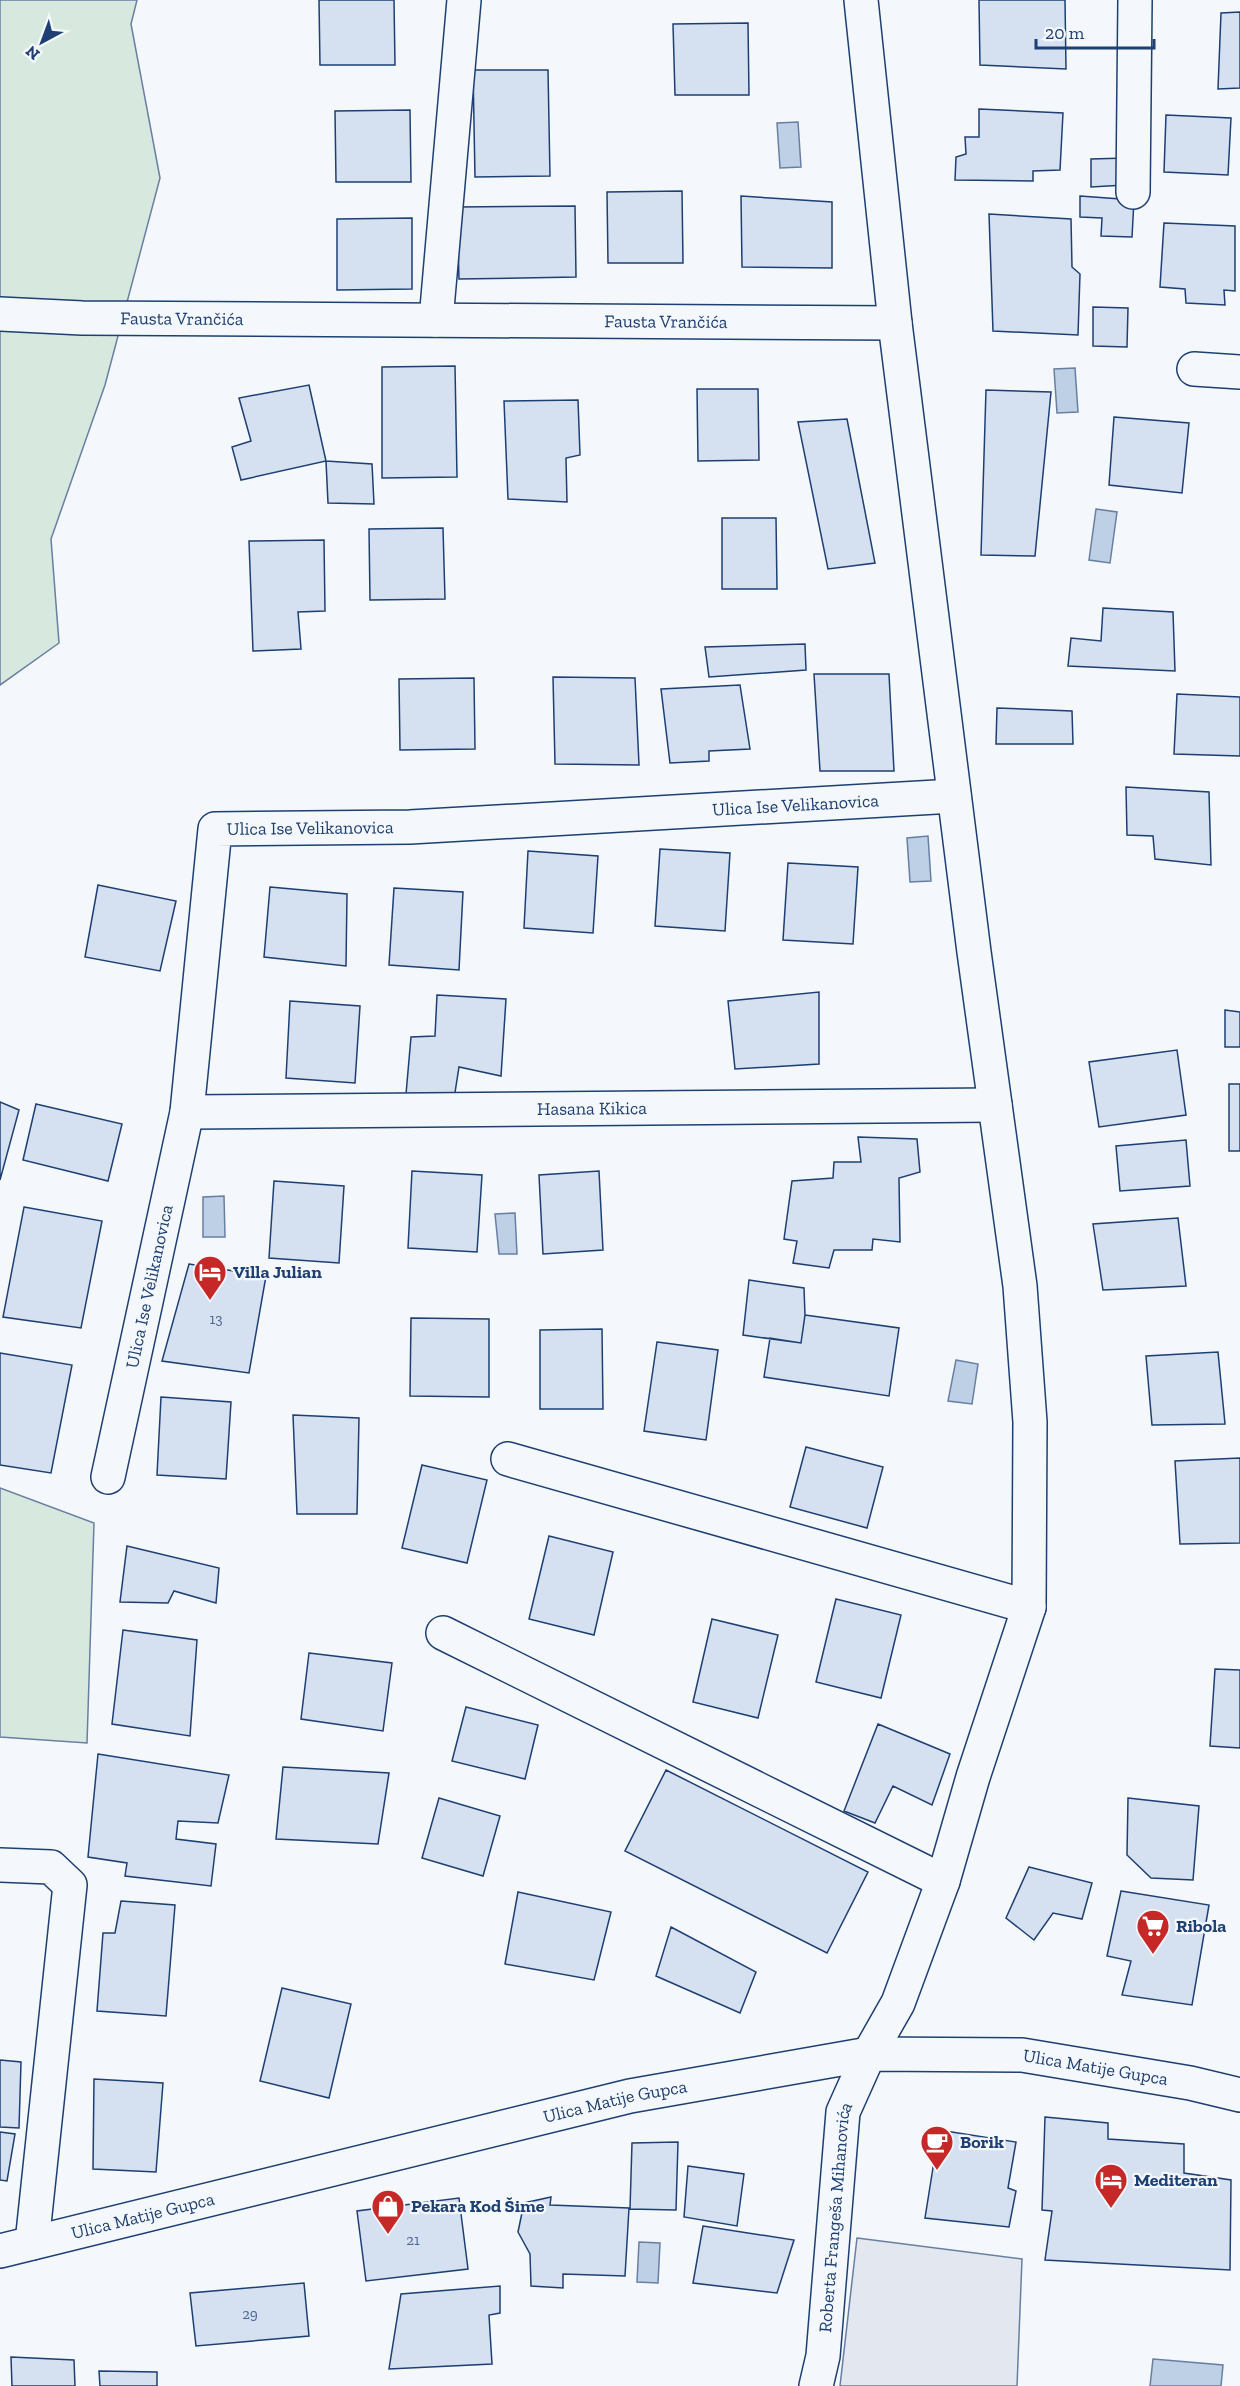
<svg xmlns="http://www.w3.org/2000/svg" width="1240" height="2386" viewBox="0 0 1240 2386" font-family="'Zilla Slab',serif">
	<rect width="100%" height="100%" fill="#f4f7fb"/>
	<path fill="#d7e8df" stroke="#687fa3" stroke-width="1.5" d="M0 0H137L131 24 160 178 105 385 51 539 59 643 0 685Z
		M0 1488 94 1523 87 1743 0 1737Z"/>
	<path fill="#e3e8f0" stroke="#687fa3" stroke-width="1.5" d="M857 2238 1022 2259 1017 2386H840Z"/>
	<path fill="#bed0e5" stroke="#687fa3" stroke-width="1.5" d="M798 122 801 167 780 168 777 123Z
		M1075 368 1078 412 1057 413 1054 369Z
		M1096 509 1117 512 1110 563 1089 560Z
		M928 836 931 881 910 882 907 838Z
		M224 1196 225 1237H203V1197Z
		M515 1213 517 1254H499L495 1214Z
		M956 1360 978 1364 972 1404 948 1401Z
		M639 2242 660 2243 658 2283 637 2282Z
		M1153 2359 1223 2365 1221 2386H1150Z"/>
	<path fill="#d5e0f0" stroke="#1d3f73" stroke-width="1.5" d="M319 0H394L395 65H320Z
		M979 0H1065L1066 69 980 65Z
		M1240 12V88L1218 89 1221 13Z
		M748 23 749 95H675L673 24Z
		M473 70H548L550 176 475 177Z
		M979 109 1063 113 1060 170 1033 171V181L955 180 956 157 966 154 965 137H979Z
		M410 110 411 182H336L335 111Z
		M1166 115 1231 118 1228 175 1164 172Z
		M1126 158 1125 185 1091 187V159Z
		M682 191 683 263H608L607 192Z
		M741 196 832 202V268L742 267Z
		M1080 196 1134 200 1132 237 1101 236 1102 218 1080 217Z
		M575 206 576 277 459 279 457 207Z
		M989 214 1071 219 1072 267 1080 274 1078 335 993 331Z
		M412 218V289L337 290V219Z
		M1164 223 1235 226V291L1224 290 1225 305 1186 303 1185 289 1160 287Z
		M1093 307 1128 308 1127 347 1093 346Z
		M455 366 457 477 382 478V367Z
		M309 385 326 461 241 480 232 447 251 441 239 398Z
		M697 389H758L759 460 698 461Z
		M986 390 1051 392 1035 556 981 555Z
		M578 400 580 455 566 458 567 502 508 499 504 401Z
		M1114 417 1189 423 1182 493 1109 485Z
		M847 419 875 563 828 569 798 422Z
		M326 461 372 464 374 504 328 503Z
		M722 518H776L777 589H722Z
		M443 528 445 599 370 600 369 529Z
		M324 540 325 611 298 612 301 649 253 651 249 541Z
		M1103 608 1173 612 1175 671 1068 666 1071 638 1101 641Z
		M805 644 806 670 709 677 705 647Z
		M814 674H889L894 771H820Z
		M553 677 635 678 639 765 555 764Z
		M474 678 475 749 400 750 399 679Z
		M740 685 750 749 709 751V761L670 763 661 689Z
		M1177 694 1240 697V756L1174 754Z
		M997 708 1072 711 1073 744H996Z
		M1126 787 1209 792 1211 865 1155 859 1153 836 1127 835Z
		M660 849 730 853 725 931 655 926Z
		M528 851 598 856 593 933 524 928Z
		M788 863 858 867 853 944 783 940Z
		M98 885 176 901 160 971 85 957Z
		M270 887 347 894 346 966 264 957Z
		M394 888 463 892 459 970 389 965Z
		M819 992V1064L735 1069 728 1001Z
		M437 995 506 999 501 1076 459 1067 454 1099 406 1094 411 1037 435 1036Z
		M290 1001 360 1006 355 1083 286 1078Z
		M1225 1010 1240 1012V1047H1225Z
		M1177 1050 1186 1115 1099 1127 1089 1062Z
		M1229 1084H1240V1151H1229Z
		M0 1102 19 1110 0 1180Z
		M36 1104 122 1124 108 1181 23 1160Z
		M858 1137 917 1139 920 1172 899 1178 900 1242 873 1239 872 1250H834L829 1268 793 1263 797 1241 784 1239 792 1181 833 1178 834 1162H861Z
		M1186 1140 1190 1186 1120 1191 1116 1146Z
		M412 1171 482 1175 477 1252 408 1248Z
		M599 1171 603 1250 543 1254 539 1175Z
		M274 1181 344 1186 339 1263 269 1258Z
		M24 1207 102 1221 81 1328 3 1317Z
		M1178 1218 1186 1286 1103 1290 1093 1224Z
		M189 1264 266 1276 249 1373 162 1361Z
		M749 1280 804 1288 805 1315 801 1343 743 1335Z
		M805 1315 899 1328 889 1396 764 1377 770 1338 801 1343Z
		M411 1318 489 1319V1397L410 1396Z
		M602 1329 603 1409H540V1330Z
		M657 1342 718 1350 706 1440 644 1431Z
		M1218 1352 1225 1424 1152 1425 1146 1356Z
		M0 1353 72 1365 51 1473 0 1465Z
		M161 1397 231 1402 226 1479 157 1475Z
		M293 1415 359 1418 357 1514H297Z
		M806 1447 883 1467 867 1528 790 1507Z
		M1240 1458V1543L1180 1544 1175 1461Z
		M422 1465 487 1480 467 1563 402 1548Z
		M549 1536 613 1552 594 1635 529 1619Z
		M127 1546 219 1568 216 1603 174 1591 168 1603 120 1602Z
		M836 1599 901 1615 881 1698 816 1682Z
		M712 1619 778 1635 758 1718 693 1702Z
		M123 1630 197 1640 190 1736 112 1724Z
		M309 1653 392 1663 383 1731 301 1719Z
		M1215 1669 1240 1670V1748L1210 1746Z
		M466 1707 538 1725 525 1779 452 1761Z
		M878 1724 950 1754 932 1805 893 1786 875 1823 844 1811Z
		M98 1754 229 1775 218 1823 178 1821 176 1839 216 1844 211 1886 125 1876 127 1863 88 1857Z
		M283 1767 389 1773 378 1844 276 1839Z
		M666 1770 868 1872 827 1953 625 1851Z
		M439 1798 500 1816 483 1876 422 1858Z
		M1128 1798 1199 1806 1193 1880 1151 1878 1127 1855Z
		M1029 1867 1092 1883 1082 1919 1053 1913 1034 1940 1006 1918Z
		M1121 1891 1209 1905 1192 2005 1122 1995 1131 1961 1107 1956Z
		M518 1892 611 1912 594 1980 505 1964Z
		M121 1901 175 1905 166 2016 97 2011 103 1933H115Z
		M671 1927 756 1972 740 2013 656 1976Z
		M282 1988 351 2004 329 2098 260 2081Z
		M0 2060 21 2062 19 2128 0 2127Z
		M94 2079 163 2083 156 2172 93 2169Z
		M1045 2117 1108 2123V2139L1184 2144V2173L1231 2180 1230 2270 1045 2260 1052 2211 1042 2210Z
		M939 2130 1016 2142 1008 2188 1016 2191 1009 2227 925 2218Z
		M0 2132 15 2134 7 2181 0 2180Z
		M678 2142 676 2210 630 2209 632 2143Z
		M688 2166 744 2174 737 2226 684 2217Z
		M551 2197 550 2205 629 2208 625 2276 563 2274V2288L531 2286 530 2254 518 2232 524 2203Z
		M459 2198 468 2269 366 2281 357 2211Z
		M703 2226 794 2240 777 2293 693 2283Z
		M304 2283 309 2336 196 2346 190 2293Z
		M500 2286V2313L489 2315 492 2364 389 2369 401 2294Z
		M11 2357 74 2360 75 2386H12Z
		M99 2371 157 2372V2386H100Z"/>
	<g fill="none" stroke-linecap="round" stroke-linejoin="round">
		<defs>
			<g id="minor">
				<path d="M1133 192 1135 0"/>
				<path id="s1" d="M0 314 82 318 895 323"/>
				<path d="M436 320 464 0"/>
				<path d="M1194 369 1240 372"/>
				<path id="s2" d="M187 1112 995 1105"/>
				<path d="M508 1459 1029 1607"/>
				<path id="s3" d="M108 1477 187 1112 215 829 410 827 954 796"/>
				<path d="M443 1633 943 1881"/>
				<path d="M0 1865 51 1867 70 1885 32 2243"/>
				<path id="s4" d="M0 2251 630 2096 869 2054 1022 2055 1190 2083 1240 2095"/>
				<path id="s5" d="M816 2386 823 2356 843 2112 869 2054 898 2003 943 1881 973 1777 1029 1607 1030 1422 1020 1286 974 952 895 323 861 0"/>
			</g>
		</defs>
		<use href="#minor" stroke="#1d3f73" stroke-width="36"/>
		<use href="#minor" stroke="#f4f7fb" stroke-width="33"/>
	</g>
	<defs>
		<symbol id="hotel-pin" viewBox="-11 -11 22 30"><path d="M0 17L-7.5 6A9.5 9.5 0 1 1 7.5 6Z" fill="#c62828" stroke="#f4f7fb"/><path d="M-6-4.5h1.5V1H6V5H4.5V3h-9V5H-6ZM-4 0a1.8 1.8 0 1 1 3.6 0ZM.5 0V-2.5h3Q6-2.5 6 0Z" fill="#fff"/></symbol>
		<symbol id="supermarket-pin" viewBox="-11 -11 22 30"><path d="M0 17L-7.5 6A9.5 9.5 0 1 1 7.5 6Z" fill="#c62828" stroke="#f4f7fb"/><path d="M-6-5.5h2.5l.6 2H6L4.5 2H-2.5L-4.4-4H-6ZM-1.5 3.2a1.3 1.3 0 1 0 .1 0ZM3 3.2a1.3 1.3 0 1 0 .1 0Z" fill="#fff"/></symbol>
		<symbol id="cafe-pin" viewBox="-11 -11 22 30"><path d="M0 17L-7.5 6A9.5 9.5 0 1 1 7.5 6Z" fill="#c62828" stroke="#f4f7fb"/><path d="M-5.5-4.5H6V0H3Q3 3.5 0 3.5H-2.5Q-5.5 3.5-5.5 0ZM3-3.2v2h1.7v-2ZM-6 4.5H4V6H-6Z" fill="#fff"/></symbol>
		<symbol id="shop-pin" viewBox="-11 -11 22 30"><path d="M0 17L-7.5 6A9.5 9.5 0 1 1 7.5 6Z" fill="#c62828" stroke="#f4f7fb"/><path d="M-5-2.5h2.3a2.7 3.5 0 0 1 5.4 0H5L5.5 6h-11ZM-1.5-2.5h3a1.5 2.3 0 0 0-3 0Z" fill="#fff"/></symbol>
	</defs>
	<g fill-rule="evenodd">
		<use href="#hotel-pin" x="191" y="1253" width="38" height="52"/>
		<use href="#supermarket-pin" x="1134" y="1907" width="38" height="52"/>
		<use href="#cafe-pin" x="918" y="2123" width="38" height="52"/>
		<use href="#hotel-pin" x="1092" y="2161" width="38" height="52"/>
		<use href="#shop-pin" x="369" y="2187" width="38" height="52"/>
	</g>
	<g text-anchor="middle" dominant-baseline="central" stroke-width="4.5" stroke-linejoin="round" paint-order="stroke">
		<g font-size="15" fill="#4b6792">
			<text x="216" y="1319">13</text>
			<text x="413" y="2240">21</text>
			<text x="250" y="2314">29</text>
		</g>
		<g font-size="18" fill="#1d3f73" stroke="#f4f7fb">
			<text stroke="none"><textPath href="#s1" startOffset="182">Fausta Vrančića</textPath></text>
			<text stroke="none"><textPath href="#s1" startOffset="666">Fausta Vrančića</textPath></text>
			<text stroke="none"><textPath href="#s3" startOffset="1239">Ulica Ise Velikanovica</textPath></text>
			<text stroke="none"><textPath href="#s3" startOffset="753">Ulica Ise Velikanovica</textPath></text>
			<text stroke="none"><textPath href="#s2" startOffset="405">Hasana Kikica</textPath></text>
			<text stroke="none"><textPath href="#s3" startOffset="195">Ulica Ise Velikanovica</textPath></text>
			<text stroke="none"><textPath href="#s4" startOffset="1119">Ulica Matije Gupca</textPath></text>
			<text stroke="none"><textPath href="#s4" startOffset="633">Ulica Matije Gupca</textPath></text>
			<text stroke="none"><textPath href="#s4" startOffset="147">Ulica Matije Gupca</textPath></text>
			<text stroke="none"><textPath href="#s5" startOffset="170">Roberta Frangeša Mihanovića</textPath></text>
		</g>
		<g font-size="18" font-weight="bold" fill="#1d3f73" stroke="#f4f7fb" text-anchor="start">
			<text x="233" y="1272">Villa Julian</text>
			<text x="1176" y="1926">Ribola</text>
			<text x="960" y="2142">Borik</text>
			<text x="1134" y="2180">Mediteran</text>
			<text x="411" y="2206">Pekara Kod Šime</text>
		</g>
	</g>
	<g transform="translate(42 42) rotate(221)" stroke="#f4f7fb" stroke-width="4.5" paint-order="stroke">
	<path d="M0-4.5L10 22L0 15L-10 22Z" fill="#1d3f73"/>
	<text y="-9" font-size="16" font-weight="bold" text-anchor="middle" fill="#1d3f73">N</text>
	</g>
	<path d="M1036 39v9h118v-9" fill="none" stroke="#1d3f73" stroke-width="3"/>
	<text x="1045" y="39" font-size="18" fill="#1d3f73" stroke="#f4f7fb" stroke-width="4.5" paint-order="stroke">20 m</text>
</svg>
